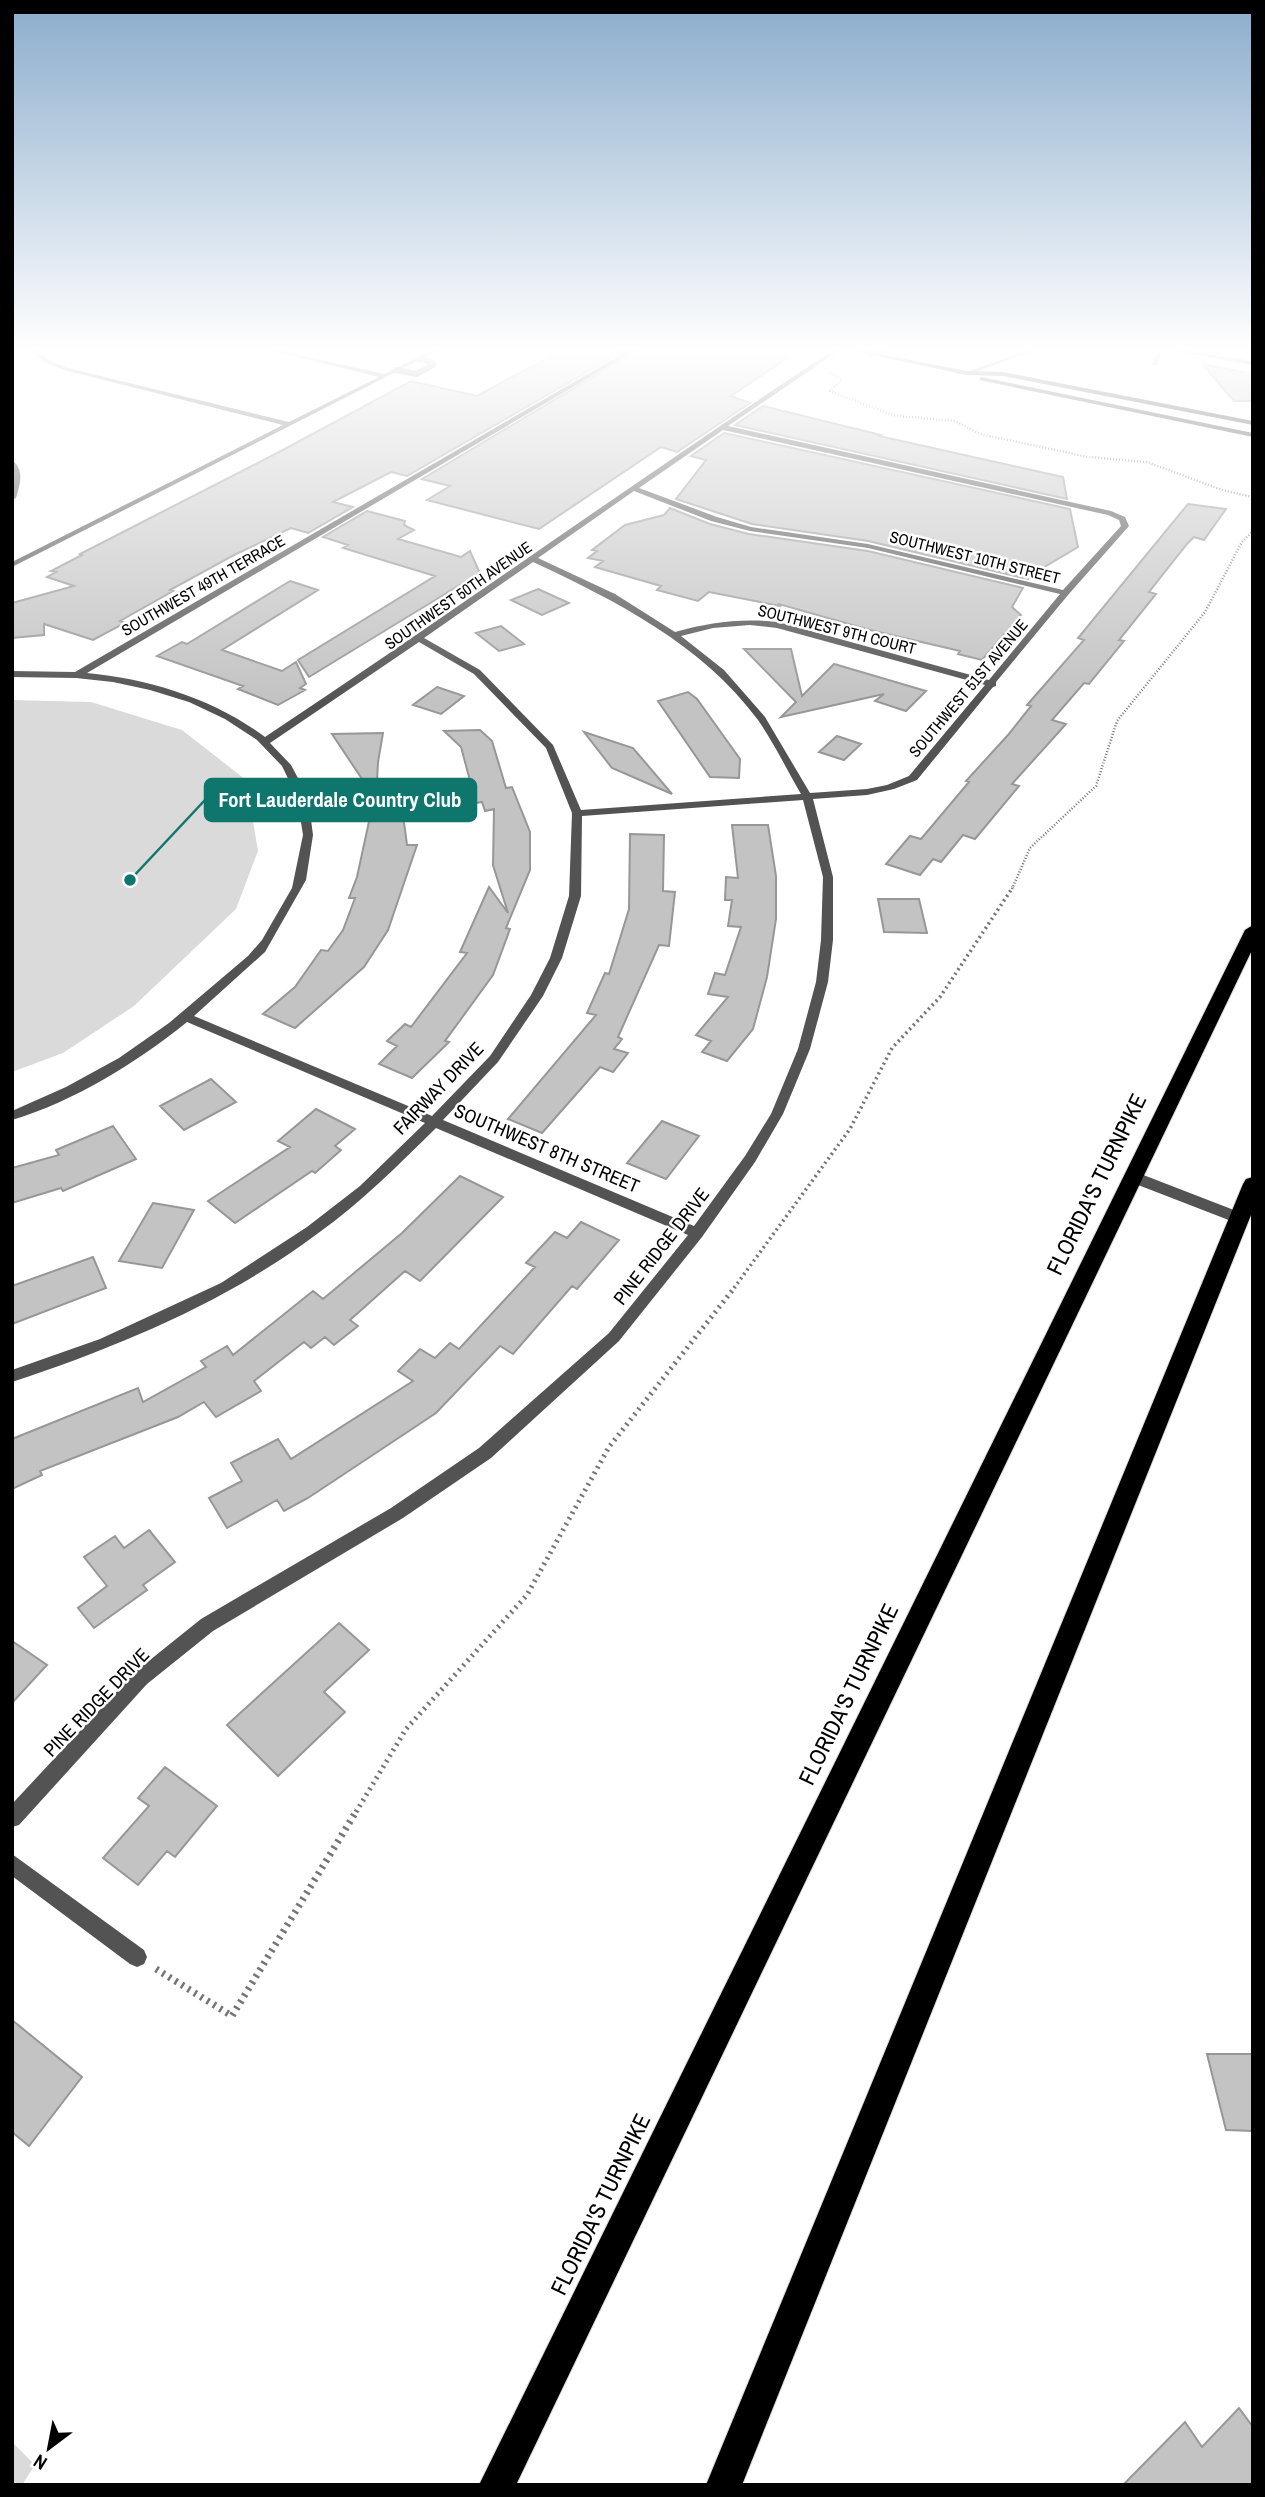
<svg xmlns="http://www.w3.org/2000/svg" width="1265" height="2497" viewBox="0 0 1265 2497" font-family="'Archivo Narrow',sans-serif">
	<rect width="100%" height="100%" fill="#fff"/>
	<path fill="#dadada" d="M12 700 91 702 182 730 246 780 258 851 236 909 134 1006 63 1053 12 1072Z
		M12 2442 35 2465 22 2485H12Z"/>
	<path fill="#c3c3c3" stroke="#979797" stroke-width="2" d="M562 350H625L407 476 391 472 333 502 353 507 308 533 291 528 234 555 170 590 173 591 120 621 125 623 93 640 44 624V635L12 638V603L74 586 47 577 56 572 51 571 82 555 80 554 279 452 411 381 477 396Z
		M638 350H791L782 356 789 357 731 396 750 403 677 452 661 447 539 529 427 500 450 486 422 479Z
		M1202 364 1253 374V401H1234Z
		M763 406 881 435 879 436 1063 477 1067 499 735 425Z
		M724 433 1070 509 1078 547 1031 575 1028 579 868 541 752 524 676 499 706 460 691 456Z
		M1188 504 1226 509 1204 540 1194 537 1187 544 1149 592 1156 594 1119 640 1124 641 1089 684 1084 683 1052 720 1066 724 1012 784 1019 786 975 839 963 835 941 862 933 859 920 875 886 864 910 836 921 839 969 782 966 781 1008 735 1031 706 1027 705 1084 640 1078 638Z
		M670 508 710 524 749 534 868 551 1023 588 1012 607 1021 615 982 660 958 654 960 651 870 630 779 604 780 606 709 592 698 601 657 590 661 586 595 567 603 561 588 558 597 551 592 550 625 525 664 515Z
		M367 511 405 521 404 525 414 530 398 539 461 557 470 551 479 571 476 575 309 677 298 660 435 576 343 548 348 545 323 537Z
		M290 581 318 590 222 650 282 671 296 662 306 684 300 688 305 690 278 705 238 689 243 686 157 656 182 642 187 644Z
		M538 589 569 603 542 615 511 600Z
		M501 626 524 644 499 651 476 633Z
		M744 649H791L802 696 834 664 926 691 906 711 875 701 884 694 781 717 796 702Z
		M437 687 464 696 441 714 413 705Z
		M688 692 697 699 740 759 739 778 710 777 658 701Z
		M480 730 492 741 506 788 512 787 530 832V870L506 928 510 929 493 975 445 1041 449 1042 412 1078 379 1064 397 1046 387 1041 405 1024 411 1027 467 953 460 952 489 887 508 913 493 865 494 809 485 811 482 802 476 803 461 747 444 731Z
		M584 732 633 748 672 794 612 768Z
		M383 733 378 762 376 800 332 734Z
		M837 736 861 744 844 760 819 752Z
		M401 800 407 845H417L388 930 364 967 295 1028 263 1014 295 987 321 950 328 951 343 930 355 898H349L357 877 373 803Z
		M732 825H768L776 876V919L767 977 753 1029 727 1061 702 1052 711 1041 696 1035 728 997 708 994 715 973 725 975 741 927 728 926 732 900H725L726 877 738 878Z
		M630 834 664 835 663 891 675 892 669 946 659 945 618 1037 622 1039 614 1049 628 1053 613 1072 600 1067 542 1133 508 1119 596 1015 587 1013 605 973 609 974 629 909Z
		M878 899H919L927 933 884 932Z
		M211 1079 236 1102 184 1130 160 1106Z
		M316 1109 355 1129 335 1146 341 1150 315 1173 312 1171 235 1223 208 1201 290 1147 278 1141Z
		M662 1121 699 1136 666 1179 627 1163Z
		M113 1126 136 1159 63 1191 61 1188 12 1203V1168L59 1155 56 1150Z
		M460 1176 503 1197 420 1281 405 1271 350 1320 358 1326 334 1345 325 1337 311 1348 304 1342 254 1381 261 1391 216 1417 204 1402 178 1417 40 1471 42 1475 12 1489V1439L138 1388 143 1402 206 1367 201 1361 227 1346 233 1355 313 1291 323 1299 402 1233Z
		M153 1203 194 1210 162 1268 119 1261Z
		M581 1222 619 1240 577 1289 572 1286 513 1354 500 1346 436 1413 308 1498 284 1511 277 1500 227 1528 209 1498 242 1481 231 1463 278 1439 291 1459 413 1381 398 1371 420 1349 435 1358 450 1343 459 1349 535 1267 526 1263 555 1232 567 1238Z
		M93 1257 106 1288 12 1324V1286Z
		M149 1530 175 1562 143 1585 147 1590 94 1628 78 1608 107 1586 84 1557 115 1536 124 1548Z
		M339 1623 369 1650 324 1692 345 1712 278 1776 227 1725Z
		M12 1641 47 1665 12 1703Z
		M165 1767 217 1806 175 1857 167 1851 138 1885 103 1858 149 1806 138 1798Z
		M12 2020 82 2077 29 2146 12 2132Z
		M1207 2054H1253V2131L1226 2130Z
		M1239 2408 1253 2427V2485H1123L1185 2422 1202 2447Z"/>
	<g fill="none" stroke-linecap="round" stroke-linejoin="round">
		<defs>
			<path id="highway" d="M1253 925V948L516 2485H479L1245 930Z
				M1253 1177V1210L742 2485H706L1243 1184 1246 1179Z"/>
		</defs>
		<use href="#highway" stroke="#dbdbdb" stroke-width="2"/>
		<path stroke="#757575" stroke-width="2.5" stroke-dasharray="1 2" stroke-linecap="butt" d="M830 373 842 379 830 391 896 416 955 421 980 434 1088 457 1147 462 1222 490 1253 497
			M1012 889 1030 848 1096 786 1117 721 1205 612 1242 542 1253 531"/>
		<path stroke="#757575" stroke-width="3.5" stroke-dasharray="2 3.5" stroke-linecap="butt" d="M734 1288 850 1129 892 1048 940 997 1013 887"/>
		<path stroke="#757575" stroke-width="5" stroke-dasharray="2 4.5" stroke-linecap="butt" d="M356 1812 406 1729 527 1595 609 1447 735 1287"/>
		<path stroke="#757575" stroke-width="7" stroke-dasharray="2.5 5" stroke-linecap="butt" d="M156 1969 232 2016 357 1810"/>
		<path stroke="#535353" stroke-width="6" d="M871 354 884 350
			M396 370 416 374 433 365V362L419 359"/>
		<path stroke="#535353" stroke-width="11" d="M1133 1177 1239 1218"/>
		<path fill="#535353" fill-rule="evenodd" d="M29 350H36L50 361 68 368 289 422 379 377 268 350H278L384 374 432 350H439L12 567V562L283 425 64 370 46 363Z
			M629 350H636L87 673C150 679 214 699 265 737 456 610 643 476 833 350H840L728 426 1111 511 1125 517 1129 526 1068 595 996 682V686L993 687 917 780 894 789 867 795 813 799 833 877V940L828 982 810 1049 783 1114 755 1162 702 1237 619 1341 491 1458 403 1518 213 1631 147 1684 19 1825 12 1827V1804L135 1672 201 1619 391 1508 479 1448 609 1333 688 1235 436 1128C398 1165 361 1203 317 1234 226 1302 120 1346 12 1382V1370L100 1339 221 1283 307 1227 360 1186 425 1123 187 1022C136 1063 75 1101 12 1120V1111L66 1087 119 1058 169 1023 248 956 262 940 292 888 303 835 297 797 282 766 257 740 225 719 189 702 150 690 113 682 76 678 12 677V671L75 672ZM723 430 1108 515 1119 520 1121 526 1063 590 868 544 751 527 717 517 639 488ZM634 491 711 521 750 531 868 548 1060 594 989 680 778 622C742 618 710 622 675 632L615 594 538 558ZM533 562C616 601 702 644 758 720 774 743 787 770 801 794L581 810 553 745 480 670 424 638ZM750 625 777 628 985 685 909 776 887 785 867 789 810 793 765 717 724 670 681 636 713 628ZM419 642 474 674 546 748 572 813 569 896 550 958 531 995 490 1056 432 1116 194 1016 265 952 306 880 313 835 308 797 291 765 270 743ZM803 800 823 877 821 940 816 982 798 1049 771 1114 745 1156 694 1226 443 1120 498 1062 543 996 562 958 581 896 582 816Z
			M1028 350H1036L969 374 964 373Z
			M1158 350H1164L1156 365H1152Z
			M1170 350H1182L1253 361V365Z
			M12 460C25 471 20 483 16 498L12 500 14 475Z
			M12 1854 144 1950 147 1957 144 1964 137 1967 130 1964 12 1876Z"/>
		<path fill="#202020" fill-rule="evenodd" d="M848 350H859L967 371 1003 372 1253 421V425L1003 376 967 375Z
			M981 377 1253 433V437L979 380Z"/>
		<use href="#highway" fill="#000" fill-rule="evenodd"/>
	</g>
	<linearGradient id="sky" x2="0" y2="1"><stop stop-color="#8baccc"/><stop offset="0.5" stop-color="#fff"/><stop offset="1" stop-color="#fff" stop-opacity="0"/></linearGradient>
	<rect width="1265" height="699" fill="url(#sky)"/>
	<g text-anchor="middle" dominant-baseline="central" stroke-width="5" stroke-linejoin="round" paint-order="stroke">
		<g font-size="16" fill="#000" stroke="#fff">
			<text transform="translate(975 557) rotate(14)">SOUTHWEST 10TH STREET</text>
			<text transform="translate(203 585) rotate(-30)">SOUTHWEST 49TH TERRACE</text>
			<text transform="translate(458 595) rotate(-35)">SOUTHWEST 50TH AVENUE</text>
			<text transform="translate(837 629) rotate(14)">SOUTHWEST 9TH COURT</text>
			<text transform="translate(968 688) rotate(-50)">SOUTHWEST 51ST AVENUE</text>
		</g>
		<g font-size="19" fill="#000" stroke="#fff">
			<text transform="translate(438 1088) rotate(-46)">FAIRWAY DRIVE</text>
			<text transform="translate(547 1148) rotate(23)">SOUTHWEST 8TH STREET</text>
			<text transform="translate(661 1246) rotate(-52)">PINE RIDGE DRIVE</text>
			<text transform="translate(96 1702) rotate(-46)">PINE RIDGE DRIVE</text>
		</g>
		<g font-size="23" fill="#000" stroke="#fff">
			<text transform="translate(1096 1184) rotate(-64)">FLORIDA'S TURNPIKE</text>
			<text transform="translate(848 1694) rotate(-64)">FLORIDA'S TURNPIKE</text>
			<text transform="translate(600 2204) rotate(-64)">FLORIDA'S TURNPIKE</text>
		</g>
	</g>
	<path fill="none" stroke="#0f766e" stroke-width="2.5" d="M130 880L205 800"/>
	<circle fill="#0f766e" stroke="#fff" stroke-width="2.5" cx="130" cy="880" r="7"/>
	<rect fill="#0f766e" stroke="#0f766e" stroke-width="2.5" x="205" y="779" width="271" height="42" rx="7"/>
	<g font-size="21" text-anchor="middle" font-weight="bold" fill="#fff">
		<text x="340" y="807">Fort Lauderdale Country Club</text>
	</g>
	<rect width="1265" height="2497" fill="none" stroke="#000000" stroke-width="28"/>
	<g transform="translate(49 2448) rotate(212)" stroke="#ffffff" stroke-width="5" paint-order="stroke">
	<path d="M0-5L12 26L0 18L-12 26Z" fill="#000000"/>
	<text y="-10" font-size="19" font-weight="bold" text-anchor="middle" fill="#000000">N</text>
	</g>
</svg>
